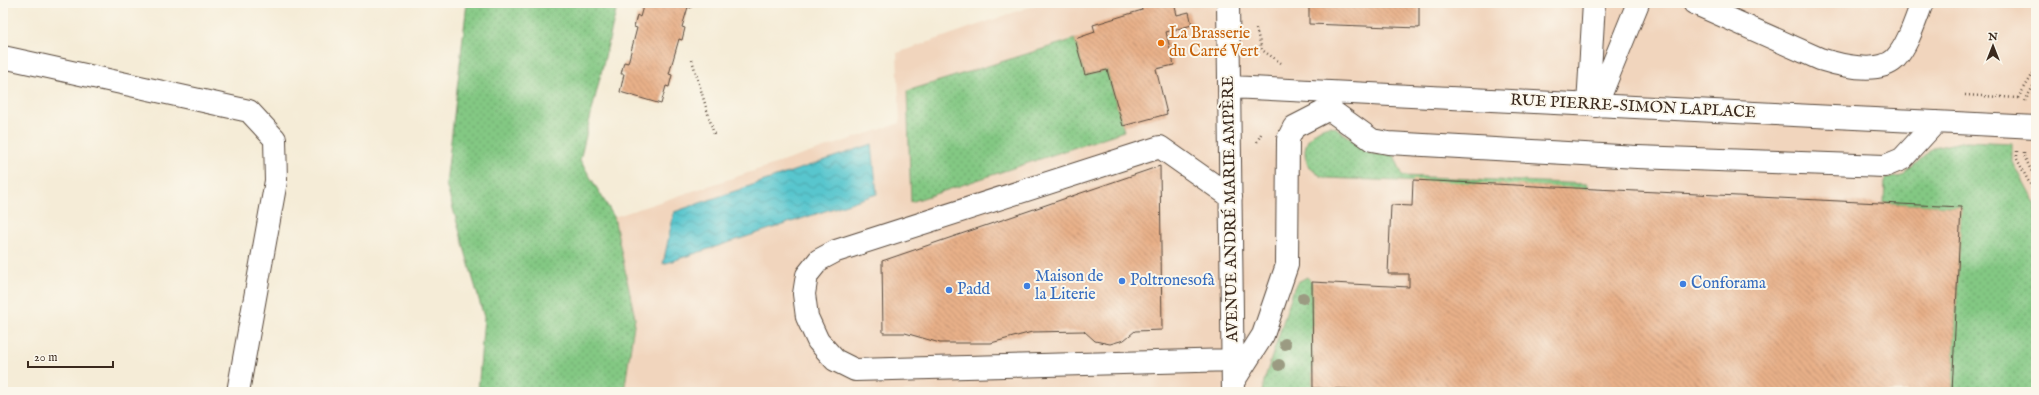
<svg xmlns="http://www.w3.org/2000/svg" width="2039" height="395" viewBox="0 0 2039 395" font-family="'IM FELL English',serif">
	<defs>
		<pattern id="grass-dots" width="8" height="8" patternUnits="userSpaceOnUse"><rect width="8" height="8" fill="#83c883"/><path d="M2 2h.1M6 6h.1" fill="none" stroke="#6ca36b" stroke-width="1.8" stroke-linecap="round"/></pattern>
		<pattern id="water-waves" width="16" height="10" patternUnits="userSpaceOnUse"><rect width="16" height="10" fill="#59c6ce"/><path d="M0 5q4-4 8 0t8 0" fill="none" stroke="#4ba1a7"/></pattern>
		<pattern id="building-back-hatch" width="6" height="6" patternUnits="userSpaceOnUse"><rect width="6" height="6" fill="#e8b089"/><path d="M-1 5l2 2M0 0l6 6M5-1l2 2" fill="none" stroke="#bd8f6f"/></pattern>
	</defs>
	<rect width="100%" height="100%" fill="#fbf7ec"/>
	<filter id="ink" filterUnits="userSpaceOnUse"><feTurbulence type="fractalNoise" baseFrequency=".025" numOctaves="2"/><feDisplacementMap in="SourceGraphic" scale="8" xChannelSelector="R" yChannelSelector="G"/><feConvolveMatrix kernelMatrix="1 2 1 2 8 2 1 2 1" color-interpolation-filters="sRGB"/></filter>
	<filter id="wash" filterUnits="userSpaceOnUse"><feTurbulence type="fractalNoise" baseFrequency=".012" numOctaves="4" result="noise"/><feDisplacementMap in="SourceGraphic" scale="16" xChannelSelector="R" yChannelSelector="G"/><feGaussianBlur stdDeviation="0.9" result="paint"/><feColorMatrix in="noise" values="0 0 0 0 0 0 0 0 0 0 0 0 0 0 0 0 0 1.4 0 .05"/><feComposite in="paint" operator="in"/></filter>
	<g filter="url(#wash)">
		<rect width="100%" height="100%" fill="#f5ecd7"/>
		<path fill="#f1d5bd" d="M1041 3H2036V392H624L635 318 614 217 900 123 897 53Z"/>
		<path fill="url(#grass-dots)" stroke="#5f7950" d="M467 3H618L580 160 614 217 635 318 624 392H478L484 317 446 184Z
			M1075 39 1085 75 1107 70 1124 131 911 202 907 91Z
			M1329 126 1335 127 1368 152 1373 154 1394 155 1403 176 1588 184V189L1326 178C1296 168 1299 132 1329 126Z
			M1966 141 2012 143V160L2036 205V392H1952L1961 207 1884 203 1885 179 1902 176 1933 148Z
			M1307 277 1312 282 1313 392H1262L1264 381 1294 288 1298 282Z"/>
		<path fill="url(#water-waves)" stroke="#4a7876" d="M872 144 877 194 663 264 674 212Z"/>
		<g id="blocks">
			<path fill="url(#building-back-hatch)" d="M644 3H692L691 8 688 7 682 27 685 28 682 40 679 39 669 74 672 75 669 87 666 86 661 104 620 92 624 74H621L624 62 628 63 637 28 634 27 637 15 640 17Z
				M1140 3H1174L1177 15 1189 12 1192 25 1166 32 1174 65 1156 69 1167 114 1123 126 1107 70 1085 75 1075 39 1095 32 1093 25 1142 10Z
				M1309 3H1419V28L1309 24Z
				M1160 166 1162 330 1135 331 1124 340 1110 344 1095 341 1084 331 1032 332 991 343H940L905 333H883L882 261Z
				M1413 180 1961 207 1952 392H1373L1372 390 1313 388 1312 282 1409 287V274H1388L1391 205 1412 206Z"/>
		</g>
	</g>
	<g filter="url(#ink)">
		<use href="#blocks" fill-opacity="0" stroke="#57473a" stroke-width="1"/>
		<g fill="none" stroke-linecap="round" stroke-linejoin="round">
			<defs>
				<path id="minor" d="M1228 3 1233 392
					M1694 3 1820 59C1839 65 1878 75 1895 59 1908 45 1915 21 1922 3
					M3 57 249 111 275 139 276 181 238 392
					M1230 87 2036 127
					M1588 105 1594 3
					M1596 106 1638 3
					M1329 109 1372 140 1388 143 1637 157 1885 166 1902 159 1936 122
					M1231 197 1160 147 836 251 819 260 807 275 804 294 807 317 818 341 835 360 855 370 1233 360
					M1233 382 1263 335 1287 265 1288 139 1294 127 1329 109"/>
			</defs>
			<use href="#minor" stroke="#57473a" stroke-width="24"/>
			<path stroke="#57473a" stroke-width="2.5" stroke-dasharray="1 3" stroke-linecap="butt" d="M1256 29 1262 50 1281 63
				M692 60 714 134
				M1965 95 2018 98
				M2018 98 2036 69
				M2025 101 2036 81
				M1257 142 1262 132
				M2017 151V159L2036 196
				M2024 152V156L2036 180"/>
			<use href="#minor" stroke="#fff" stroke-width="22"/>
		</g>
		<g fill="#9b9b82">
			<circle cx="1303" cy="298" r="6"/>
			<circle cx="1285" cy="344" r="6"/>
			<circle cx="1279" cy="365" r="6"/>
		</g>
	</g>
	<circle fill="#e8710a" stroke="#fbf7ec" stroke-width="1.5" cx="1161" cy="43" r="4"/>
	<g fill="#3f7fe0" stroke="#fbf7ec" stroke-width="1.5">
		<circle cx="1122" cy="281" r="4"/>
		<circle cx="1683" cy="284" r="4"/>
		<circle cx="1027" cy="286" r="4"/>
		<circle cx="949" cy="290" r="4"/>
	</g>
	<g text-anchor="middle" dominant-baseline="central" stroke-width="4" stroke-linejoin="round" paint-order="stroke">
		<g font-size="16" fill="#c56008" stroke="#fbf7ec" text-anchor="start">
			<text x="1169" y="34">La Brasserie<tspan x="1169" dy="18">du Carré Vert</tspan></text>
		</g>
		<g font-size="16" fill="#3b2a1e" stroke="#fbf7ec">
			<text transform="translate(1633 107) rotate(3)">RUE PIERRE-SIMON LAPLACE</text>
			<text transform="translate(1231 209) rotate(-91)">AVENUE ANDRÉ MARIE AMPÈRE</text>
		</g>
		<g font-size="16" fill="#366cbe" stroke="#fbf7ec" text-anchor="start">
			<text x="1035" y="277">Maison de<tspan x="1035" dy="18">la Literie</tspan></text>
			<text x="1130" y="281">Poltronesofà</text>
			<text x="1691" y="284">Conforama</text>
			<text x="957" y="290">Padd</text>
		</g>
	</g>
	<rect width="2039" height="395" fill="none" stroke="#fbf7ec" stroke-width="16"/>
	<g transform="translate(1993 46)" stroke="#fbf7ec" stroke-width="3" paint-order="stroke">
	<path d="M0-3L7 15L0 10L-7 15Z" fill="#3b2a1e"/>
	<text y="-6" font-size="11" font-weight="bold" text-anchor="middle" fill="#3b2a1e">N</text>
	</g>
	<path d="M28 361v6h85v-6" fill="none" stroke="#3b2a1e" stroke-width="2"/>
	<text x="34" y="361" font-size="12" fill="#3b2a1e" stroke="#fbf7ec" stroke-width="3" paint-order="stroke">20 m</text>
</svg>
